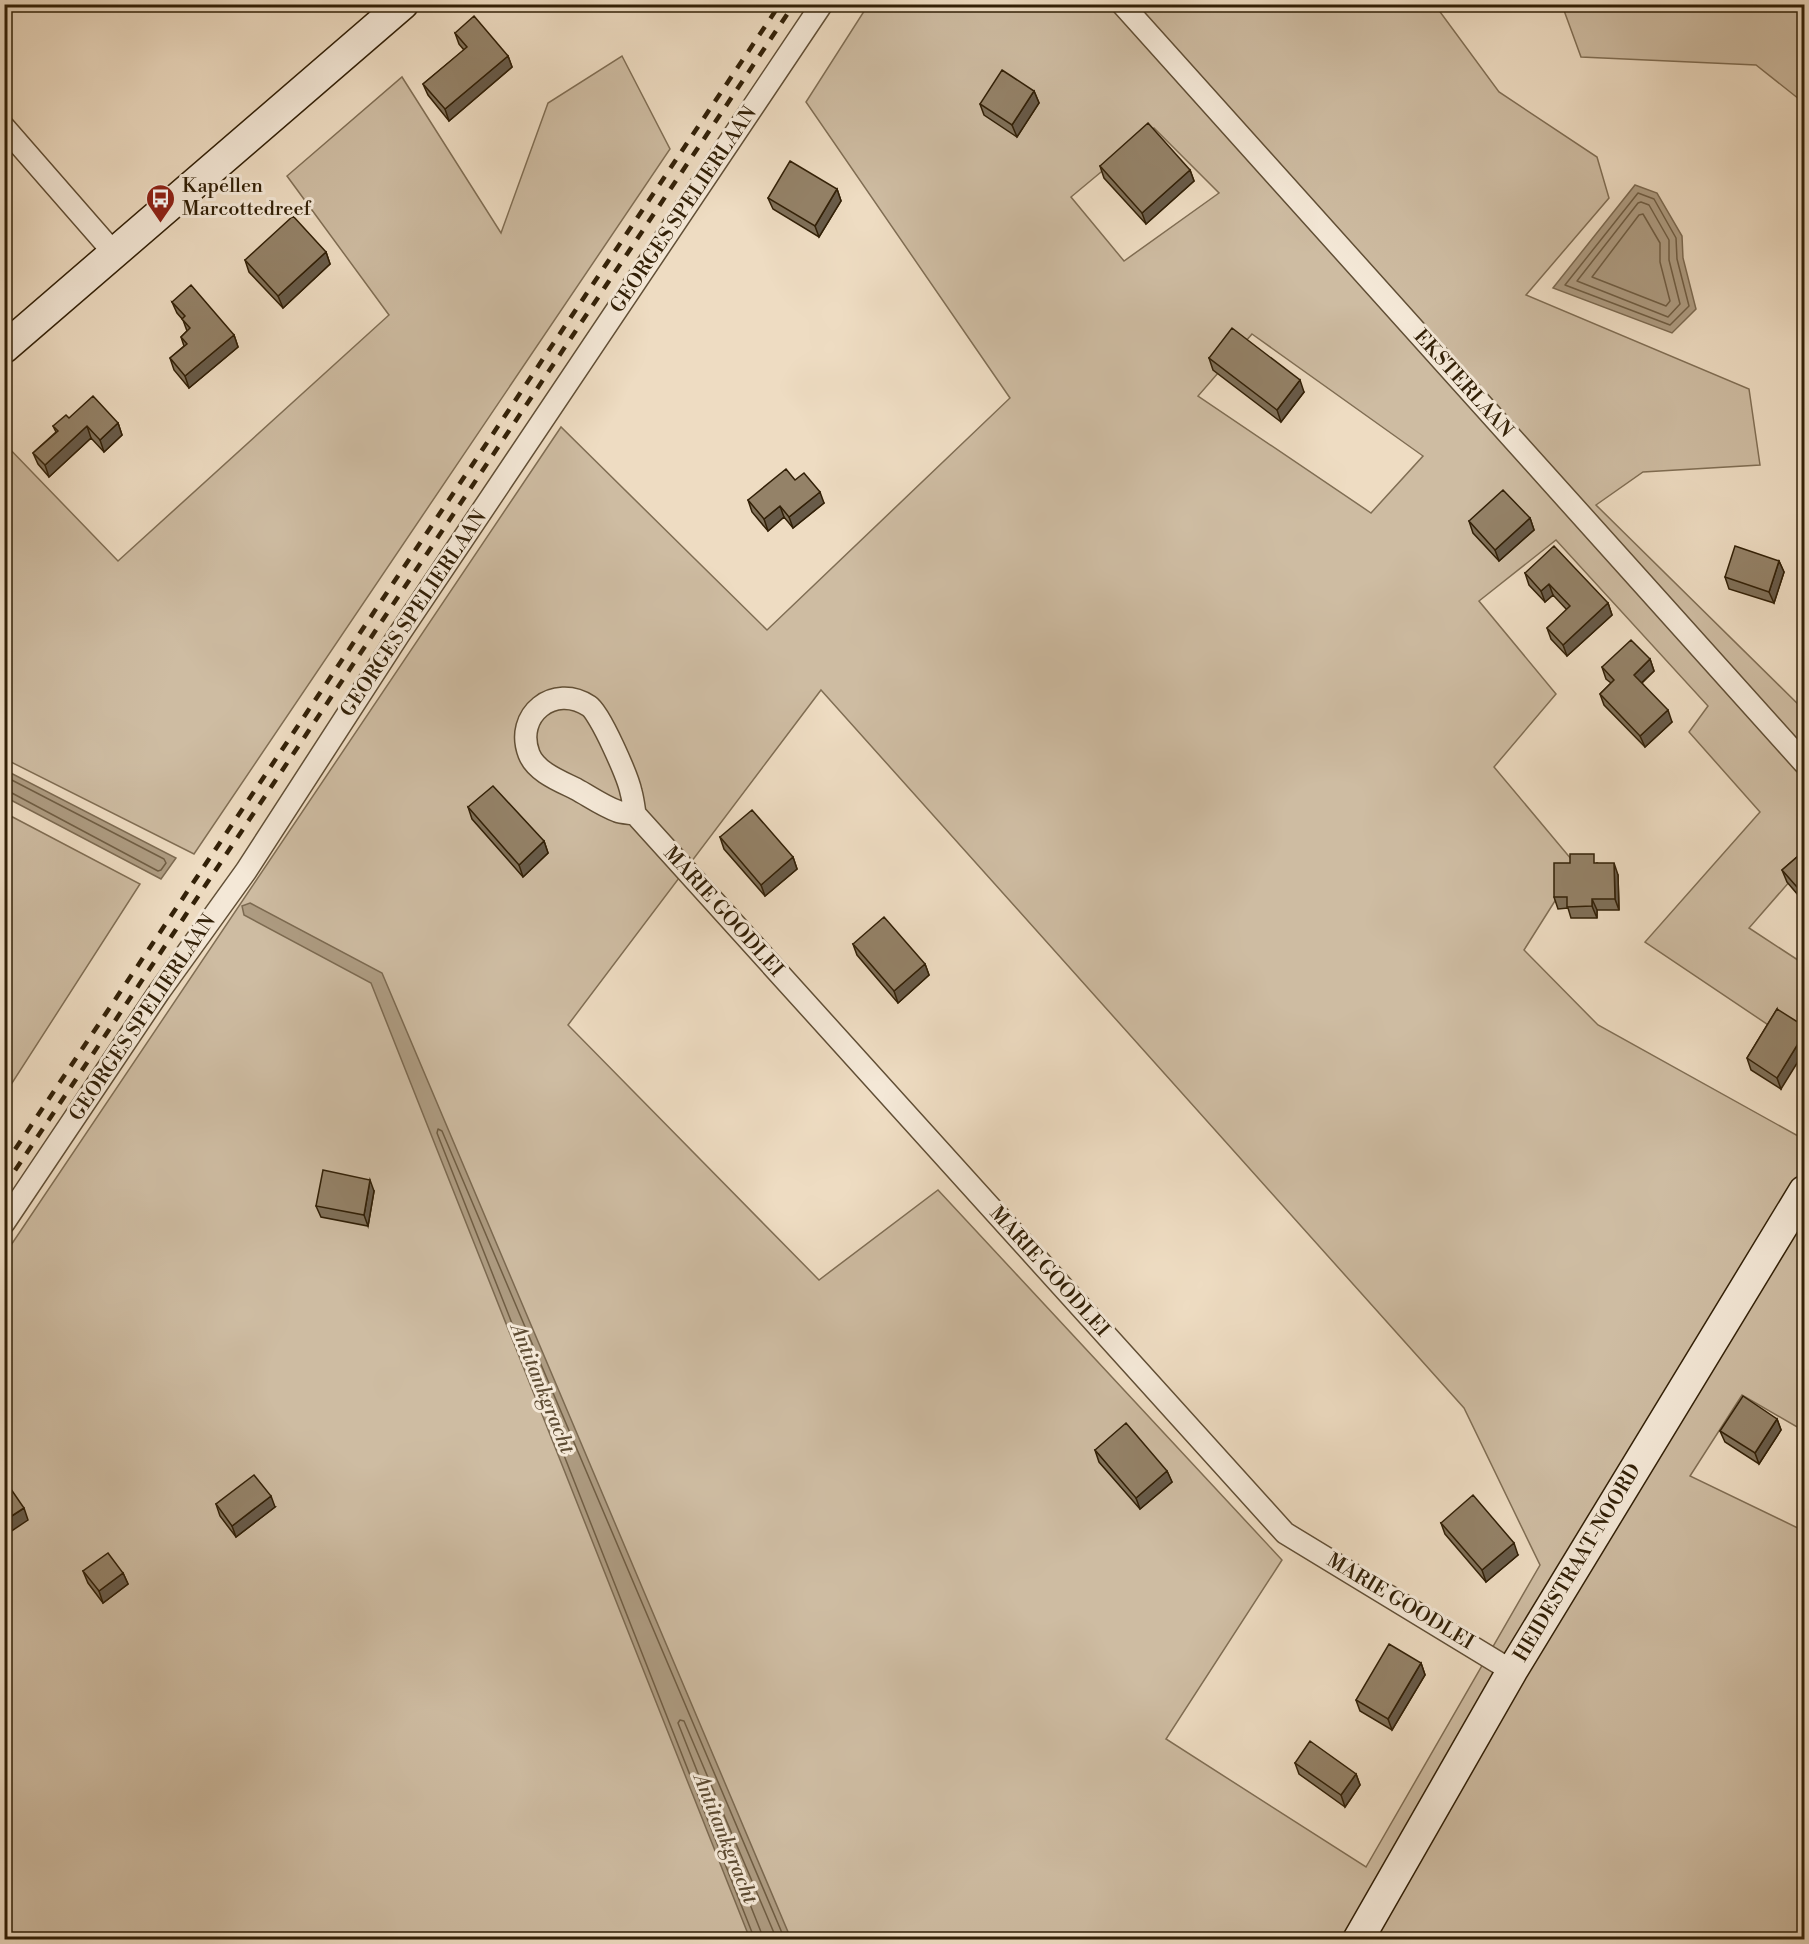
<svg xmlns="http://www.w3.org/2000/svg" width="1809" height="1944" viewBox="0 0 1809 1944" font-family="'Libre Bodoni',serif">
	<rect width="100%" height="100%" fill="#eedcc2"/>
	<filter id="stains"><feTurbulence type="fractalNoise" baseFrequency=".00333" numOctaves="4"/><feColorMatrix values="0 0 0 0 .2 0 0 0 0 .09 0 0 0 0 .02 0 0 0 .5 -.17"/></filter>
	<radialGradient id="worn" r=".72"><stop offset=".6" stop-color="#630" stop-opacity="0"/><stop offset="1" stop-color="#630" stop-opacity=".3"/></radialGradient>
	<path fill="#cebca2" stroke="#806e54" stroke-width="1.5" fill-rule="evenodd" d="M868 5H1435L1499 92 1597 157 1609 198 1526 295 1749 389 1760 465 1643 472 1596 505 1804 710V865L1749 928 1804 964V1049L1645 942 1760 812 1689 732 1708 706 1556 540 1479 601 1556 694 1494 767 1577 866 1524 950 1598 1025 1798 1136 1804 1126V1404L1802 1409 1804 1410V1431L1742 1395 1690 1476 1804 1531V1939L5 1940V1254L561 427 767 630 1010 398 806 102ZM1154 128 1219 193 1124 261 1071 197ZM1252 334 1423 456 1371 513 1198 396ZM821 690 1464 1408 1540 1565 1366 1867 1166 1739 1282 1560 938 1190 819 1280 568 1025Z
		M1562 5H1804V103L1756 65 1581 57Z
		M622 56 670 149 194 854 5 759V444L118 561 389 315 287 176 402 77 501 233 548 103Z
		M5 813 140 884 5 1094Z"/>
	<path fill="#ae9c82" stroke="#7c6a51" stroke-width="1.5" d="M1635 185 1657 193 1682 236 1683 258 1696 309 1672 333 1553 288Z
		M4 770H5L176 858 161 879 5 797Z
		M250 903 382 973 791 1939H750L371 983 244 915 242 906Z"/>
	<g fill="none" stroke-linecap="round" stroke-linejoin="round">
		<path stroke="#705e44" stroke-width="1.5" d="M1638 193 1654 199 1676 238 1677 259 1689 306 1670 325 1565 285Z
			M1641 202 1649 205 1669 240V260L1680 304 1668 317 1577 281 1638 203Z
			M1643 214 1660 243V262L1670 301 1666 306 1592 277 1639 215Z
			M4 776 164 859 166 863 161 870 158 871 10 792H4
			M755 1940 437 1133 438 1129 442 1131 785 1940
			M762 1940 761 1932 678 1723 680 1720 684 1721 777 1940"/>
		<defs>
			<path id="street" d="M1122 4 1804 763
				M4 127 114 253
				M635 814C629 813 622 813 617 811 603 806 589 796 576 789 560 781 536 772 529 754 514 715 554 683 589 706 600 713 628 777 631 792 633 799 634 807 635 814L1285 1533 1512 1671
				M4 1223 159 992 246 871 400 633 822 4"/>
			<path id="secondary" d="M4 348 403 4
				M1358 1940 1512 1671 1804 1191"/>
		</defs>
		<use href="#street" stroke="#614f36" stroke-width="24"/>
		<use href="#secondary" stroke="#322007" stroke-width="33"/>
		<use href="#street" stroke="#f4e8d7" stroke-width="21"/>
		<use href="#secondary" stroke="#f4e8d7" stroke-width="30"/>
		<path stroke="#322007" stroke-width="4.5" stroke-dasharray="10 10" stroke-linecap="butt" d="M4 1166 780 4
			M4 1187 794 4"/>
	</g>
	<path fill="#7f7059" stroke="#322007" stroke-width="1.5" d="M455 33 508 56 512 67 449 121 428 95 423 84 464 50 459 44Z
		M1034 91 1039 103 1017 137 984 115 980 104Z
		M1100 166 1190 170 1194 181 1146 224 1104 178Z
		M837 189 841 201 819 237 773 209 768 198Z
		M326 252 330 264 283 308 249 272 245 260Z
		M172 302 234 335 238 347 189 388 174 370 170 358 184 346 181 337 187 331 183 320 177 313Z
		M1209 358 1304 392 1281 422 1213 370Z
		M69 418 118 423 122 435 104 452 91 438 49 477 38 464 33 453 56 432 53 426Z
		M795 480 824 503 793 528 784 517 768 531 752 512 748 500Z
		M1530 518 1534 530 1499 561 1473 533 1469 521Z
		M1779 561 1784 572 1774 603 1729 589 1725 577Z
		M1525 573 1608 603 1612 615 1567 656 1551 639 1547 628 1567 610 1553 595 1545 602 1529 585Z
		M1650 659 1654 671 1642 683 1672 722 1645 747 1604 705 1600 694 1611 683 1606 679 1602 667Z
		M468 807 544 841 548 853 523 877 472 819Z
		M720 837 793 857 797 869 765 896 724 849Z
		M1804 851V902L1787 882 1782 870Z
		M1597 863 1618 875 1619 910H1597V918H1571L1568 908 1558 909 1554 897Z
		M853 944 925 964 929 975 898 1003 857 955Z
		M1777 1009 1781 1089 1751 1070 1747 1058Z
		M374 1191 368 1226 321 1217 316 1206Z
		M1777 1419 1781 1430 1759 1464 1725 1442 1720 1431Z
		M1095 1450 1167 1471 1172 1482 1140 1509 1099 1462Z
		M216 1504 275 1507 236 1537 220 1516Z
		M1441 1523 1518 1555 1486 1582 1445 1534Z
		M83 1571 123 1573 128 1584 103 1603 88 1583Z
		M1421 1663 1425 1675 1392 1730 1360 1711 1356 1700Z
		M1295 1763 1356 1774 1360 1785 1345 1807 1299 1774Z"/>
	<path fill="#685b49" stroke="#322007" stroke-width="1.5" d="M508 56 512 67 449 121 445 109Z
		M1034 91 1039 103 1017 137 1012 125Z
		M1190 170 1194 181 1146 224 1142 213Z
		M837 189 841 201 819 237 815 226Z
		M326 252 330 264 283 308 278 296Z
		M234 335 238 347 189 388 185 376Z
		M1300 380 1304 392 1281 422 1277 410Z
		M118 423 122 435 104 452 100 440Z
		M87 426 91 438 49 477 45 465Z
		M820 492 824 503 793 528 789 517Z
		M780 506 784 517 768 531 764 519Z
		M1530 518 1534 530 1499 561 1495 550Z
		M1779 561 1784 572 1774 603 1769 592Z
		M1549 584 1553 595 1545 602 1541 591Z
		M1608 603 1612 615 1567 656 1563 645Z
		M1650 659 1654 671 1638 686 1634 675Z
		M1668 710 1672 722 1645 747 1640 736Z
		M544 841 548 853 523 877 519 865Z
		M793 857 797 869 765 896 761 885Z
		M1614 863 1618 875 1619 910 1615 899Z
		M1592 899 1597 910V918L1592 906Z
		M925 964 929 975 898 1003 894 991Z
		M1804 1034V1052L1781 1089 1777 1078Z
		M370 1180 374 1191 368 1226 364 1215Z
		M1777 1419 1781 1430 1759 1464 1755 1453Z
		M1167 1471 1172 1482 1140 1509 1136 1498Z
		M271 1496 275 1507 236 1537 232 1526Z
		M24 1508 28 1520 4 1536V1521Z
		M1514 1543 1518 1555 1486 1582 1482 1570Z
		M123 1573 128 1584 103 1603 99 1591Z
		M1421 1663 1425 1675 1392 1730 1388 1719Z
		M1356 1774 1360 1785 1345 1807 1341 1795Z"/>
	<path fill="#948268" stroke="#322007" stroke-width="1.5" d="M474 16 508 56 445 109 423 84 467 47 455 33Z
		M1002 70 1034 91 1012 125 980 104Z
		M1148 123 1190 170 1142 213 1100 166Z
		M790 161 837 189 815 226 768 198Z
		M1802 194H1804V211Z
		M293 216 326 252 278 296 245 260Z
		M191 285 234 335 185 376 170 358 187 344 181 337 190 328 182 319 185 316 172 302Z
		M1232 328 1300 380 1277 410 1209 358Z
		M93 396 118 423 100 440 87 426 45 465 33 453 58 431 53 426 66 415 69 418Z
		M786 469 795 480 804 473 820 492 789 517 780 506 764 519 748 500Z
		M1503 490 1530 518 1495 550 1469 521Z
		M1554 546 1608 603 1563 645 1547 628 1570 606 1549 584 1541 591 1525 573Z
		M1735 546 1779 561 1769 592 1725 577Z
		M1631 640 1650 659 1634 675 1668 710 1640 736 1600 694 1614 680 1602 667Z
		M493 786 544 841 519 865 468 807Z
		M752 810 793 857 761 885 720 837Z
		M1804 851V895L1782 870Z
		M1570 854H1594V863H1614L1615 899H1592V906L1567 907V897H1554V863H1570Z
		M884 917 925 964 894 991 853 944Z
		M1777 1009 1804 1026V1034L1777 1078 1747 1058Z
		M323 1170 370 1180 364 1215 316 1206Z
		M1743 1396 1777 1419 1755 1453 1720 1431Z
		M1126 1423 1167 1471 1136 1498 1095 1450Z
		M254 1475 271 1496 232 1526 216 1504Z
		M4 1479 24 1508 4 1521Z
		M1473 1495 1514 1543 1482 1570 1441 1523Z
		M108 1553 123 1573 99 1591 83 1571Z
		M1389 1644 1421 1663 1388 1719 1356 1700Z
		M1310 1741 1356 1774 1341 1795 1295 1763Z"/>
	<defs>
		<symbol id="bus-pin" viewBox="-11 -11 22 30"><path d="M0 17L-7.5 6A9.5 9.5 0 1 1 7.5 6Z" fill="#8f2418" stroke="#f4e8d7"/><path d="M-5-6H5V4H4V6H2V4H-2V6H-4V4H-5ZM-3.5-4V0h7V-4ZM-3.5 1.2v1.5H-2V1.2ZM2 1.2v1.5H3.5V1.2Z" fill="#fff"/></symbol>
	</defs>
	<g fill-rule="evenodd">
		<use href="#bus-pin" x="144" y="182" width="33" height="45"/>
	</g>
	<g text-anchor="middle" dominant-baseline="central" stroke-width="6" stroke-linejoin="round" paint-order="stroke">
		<g font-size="20" fill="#322007" stroke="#f4e8d7" text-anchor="start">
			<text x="182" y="186">Kapellen<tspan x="182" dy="23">Marcottedreef</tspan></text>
		</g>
		<g font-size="20" fill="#322007" stroke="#f4e8d7">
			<text transform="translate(684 210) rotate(-56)">GEORGES SPELIERLAAN</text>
			<text transform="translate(1463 384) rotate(48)">EKSTERLAAN</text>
			<text transform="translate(414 614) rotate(-56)">GEORGES SPELIERLAAN</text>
			<text transform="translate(723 912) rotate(48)">MARIE GOODLEI</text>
			<text transform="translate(143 1018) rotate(-56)">GEORGES SPELIERLAAN</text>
			<text transform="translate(1049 1272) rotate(48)">MARIE GOODLEI</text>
			<text transform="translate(1578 1563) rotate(-59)">HEIDESTRAAT-NOORD</text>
			<text transform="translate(1400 1602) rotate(31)">MARIE GOODLEI</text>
		</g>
		<g font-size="21" font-style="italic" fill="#5d4b32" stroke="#f4e8d7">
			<text transform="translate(542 1389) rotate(68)">Antitankgracht</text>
			<text transform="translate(725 1839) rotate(68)">Antitankgracht</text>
		</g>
	</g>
	<rect width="1809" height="1944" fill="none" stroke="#eedcc2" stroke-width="24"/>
	<rect x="6" y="6" width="1797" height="1932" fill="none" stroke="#322007" stroke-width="3"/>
	<rect x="12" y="12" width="1785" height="1920" fill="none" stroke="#322007" stroke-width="1.5"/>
	<rect width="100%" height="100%" filter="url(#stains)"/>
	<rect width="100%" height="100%" fill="url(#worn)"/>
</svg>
